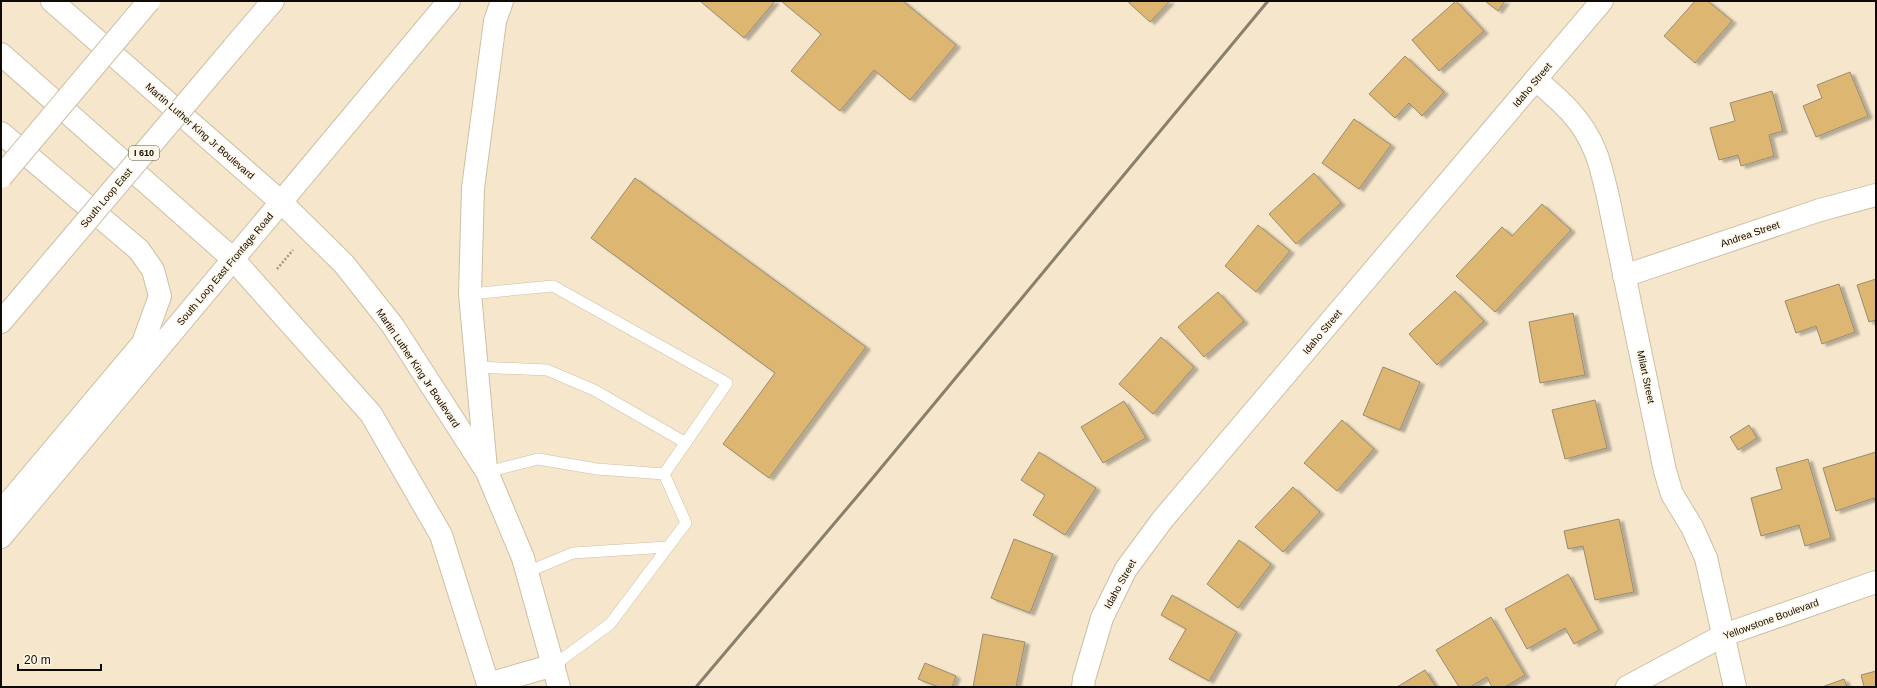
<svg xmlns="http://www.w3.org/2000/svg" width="1877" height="688" viewBox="0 0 1877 688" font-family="Arial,sans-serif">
	<defs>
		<filter id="shadow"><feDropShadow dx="4.5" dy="2.5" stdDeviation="1" flood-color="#0004"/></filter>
	</defs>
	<rect width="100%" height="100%" fill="#f6e7cc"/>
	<path fill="#ddb772" stroke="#988b72" filter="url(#shadow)" d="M700 1H775L744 38Z
		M781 1H903L956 45 910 100 874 70 840 111 791 71 821 34Z
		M1127 1H1170L1150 22Z
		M1456 1 1484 31 1439 71 1412 40Z
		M1485 1H1505L1498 11Z
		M1695 1H1708L1732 21 1695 63 1664 36Z
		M1405 56 1444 92 1422 116 1409 103 1395 118 1369 94Z
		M1850 72 1868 116 1816 137 1803 106 1822 98 1817 85Z
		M1772 91 1783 131 1769 135 1774 156 1741 166 1738 155 1719 160 1710 128 1735 121 1730 103Z
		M1354 119 1391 145 1359 189 1322 163Z
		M1314 173 1341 203 1296 244 1269 214Z
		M635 178 866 347 769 478 723 444 775 373 591 238Z
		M1542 204 1571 230 1495 312 1456 276 1502 227 1512 236Z
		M1258 225 1290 251 1256 292 1225 266Z
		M1876 279V320L1869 322 1857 285Z
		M1839 284 1855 332 1822 344 1816 326 1796 333 1785 301Z
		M1455 291 1484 321 1437 365 1409 334Z
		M1218 292 1244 321 1204 357 1178 327Z
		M1573 313 1585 375 1540 383 1529 322Z
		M1161 337 1194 367 1153 414 1119 384Z
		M1383 367 1420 382 1400 430 1363 415Z
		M1595 400 1607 448 1565 459 1552 410Z
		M1124 401 1146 438 1103 463 1081 427Z
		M1342 420 1374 449 1337 491 1304 463Z
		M1749 425 1757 438 1738 450 1730 437Z
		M1039 452 1096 488 1065 535 1033 515 1045 495 1021 480Z
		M1876 452V503L1874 498 1836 511 1823 468Z
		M1808 459 1831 538 1805 546 1799 525 1761 536 1751 498 1782 489 1776 468Z
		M1293 487 1320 512 1283 552 1255 527Z
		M1619 519 1634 592 1595 600 1583 546 1568 549 1564 531Z
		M1014 539 1053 554 1030 613 991 598Z
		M1239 540 1271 564 1238 608 1207 584Z
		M1568 574 1599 630 1574 644 1565 628 1527 649 1505 609Z
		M1172 595 1237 632 1209 681 1169 659 1186 629 1161 615Z
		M1491 617 1525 675 1505 687H1492L1487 677 1470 687H1459L1436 650Z
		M983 634 1025 642 1016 687H973Z
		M925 663 956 676 952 687H939L918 679Z
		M1425 670 1436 687H1397Z
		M1876 671V687H1864L1861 675Z
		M1844 679 1847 687H1822Z"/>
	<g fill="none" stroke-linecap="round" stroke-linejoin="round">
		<defs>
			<path id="service" d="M470 294 553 286 727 383 664 474 686 523 610 624 554 665
				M477 367 547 370 594 390 686 443
				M487 472 538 459 597 469 664 474
				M527 572 573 553 667 547"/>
			<path id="minor" d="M1536 80C1561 101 1583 120 1595 151 1601 164 1603 179 1607 192L1665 471 1672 494 1692 527 1706 558 1735 687
				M1624 276 1820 210 1876 195
				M1083 687 1084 679 1102 618 1126 569 1163 519 1602 1"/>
			<path id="tertiary" d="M1627 687 1724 635 1876 582"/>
			<path id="secondary" d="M52 1 281 202 344 264 393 326 487 472 523 558 559 687
				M1 54 233 259 371 414 441 535 489 687
				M1 133 139 250 153 270 160 296 143 343 1 512
				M486 469 470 294 473 188 495 21 502 1
				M1 537 449 1
				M488 684 554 665"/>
			<path id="motorway" d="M233 48 273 1
				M1 322 56 257"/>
		</defs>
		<use href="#service" stroke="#cdbfa5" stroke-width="12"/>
		<use href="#minor" stroke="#cdbfa5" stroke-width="24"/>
		<use href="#tertiary" stroke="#cdbfa5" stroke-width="24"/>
		<use href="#secondary" stroke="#cdbfa5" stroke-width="24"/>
		<use href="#motorway" stroke="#cdbfa5" stroke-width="24"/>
		<path stroke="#a39884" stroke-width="2.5" stroke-dasharray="2 2" stroke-linecap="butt" d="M277 269 293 250"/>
		<use href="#service" stroke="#fff" stroke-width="11"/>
		<use href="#minor" stroke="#fff" stroke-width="22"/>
		<use href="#tertiary" stroke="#fff" stroke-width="22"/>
		<use href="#secondary" stroke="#fff" stroke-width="22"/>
		<use href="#motorway" stroke="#fff" stroke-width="22"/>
		<path stroke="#897f6d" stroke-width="3" d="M696 687 871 480 1268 1"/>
		<defs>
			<path id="motorway-bridge" d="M1 177 149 1
				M56 257 233 48"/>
		</defs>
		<use href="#motorway-bridge" stroke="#cdbfa5" stroke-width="24" stroke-linecap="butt"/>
		<use href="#motorway-bridge" stroke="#fff" stroke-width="22"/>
	</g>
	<g text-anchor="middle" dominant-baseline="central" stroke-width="3" stroke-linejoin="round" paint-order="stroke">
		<rect fill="#fef5e5" stroke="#575047" stroke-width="1" x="129" y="146" width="30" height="14" rx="3"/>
		<g font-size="9" font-weight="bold" fill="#0f0a03">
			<text x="144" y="153">I 610</text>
		</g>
		<g font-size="10" fill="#0f0a03" stroke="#fef5e5">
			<text transform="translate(1532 85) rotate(-50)">Idaho Street</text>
			<text transform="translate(200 131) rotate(41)">Martin Luther King Jr Boulevard</text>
			<text transform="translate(106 198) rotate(-50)">South Loop East</text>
			<text transform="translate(1750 234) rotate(-19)">Andrea Street</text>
			<text transform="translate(225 269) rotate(-50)">South Loop East Frontage Road</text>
			<text transform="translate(1322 332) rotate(-50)">Idaho Street</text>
			<text transform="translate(418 368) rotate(56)">Martin Luther King Jr Boulevard</text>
			<text transform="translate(1646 377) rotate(78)">Milart Street</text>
			<text transform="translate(1120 584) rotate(-61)">Idaho Street</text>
			<text transform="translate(1771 619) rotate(-20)">Yellowstone Boulevard</text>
		</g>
	</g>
	<rect width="1877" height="688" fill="none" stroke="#0f0a03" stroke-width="4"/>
	<path d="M18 664v6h83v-6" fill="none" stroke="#0f0a03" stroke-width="2"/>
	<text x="24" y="664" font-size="12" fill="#0f0a03" stroke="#fef5e5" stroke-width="3" paint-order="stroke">20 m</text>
</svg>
